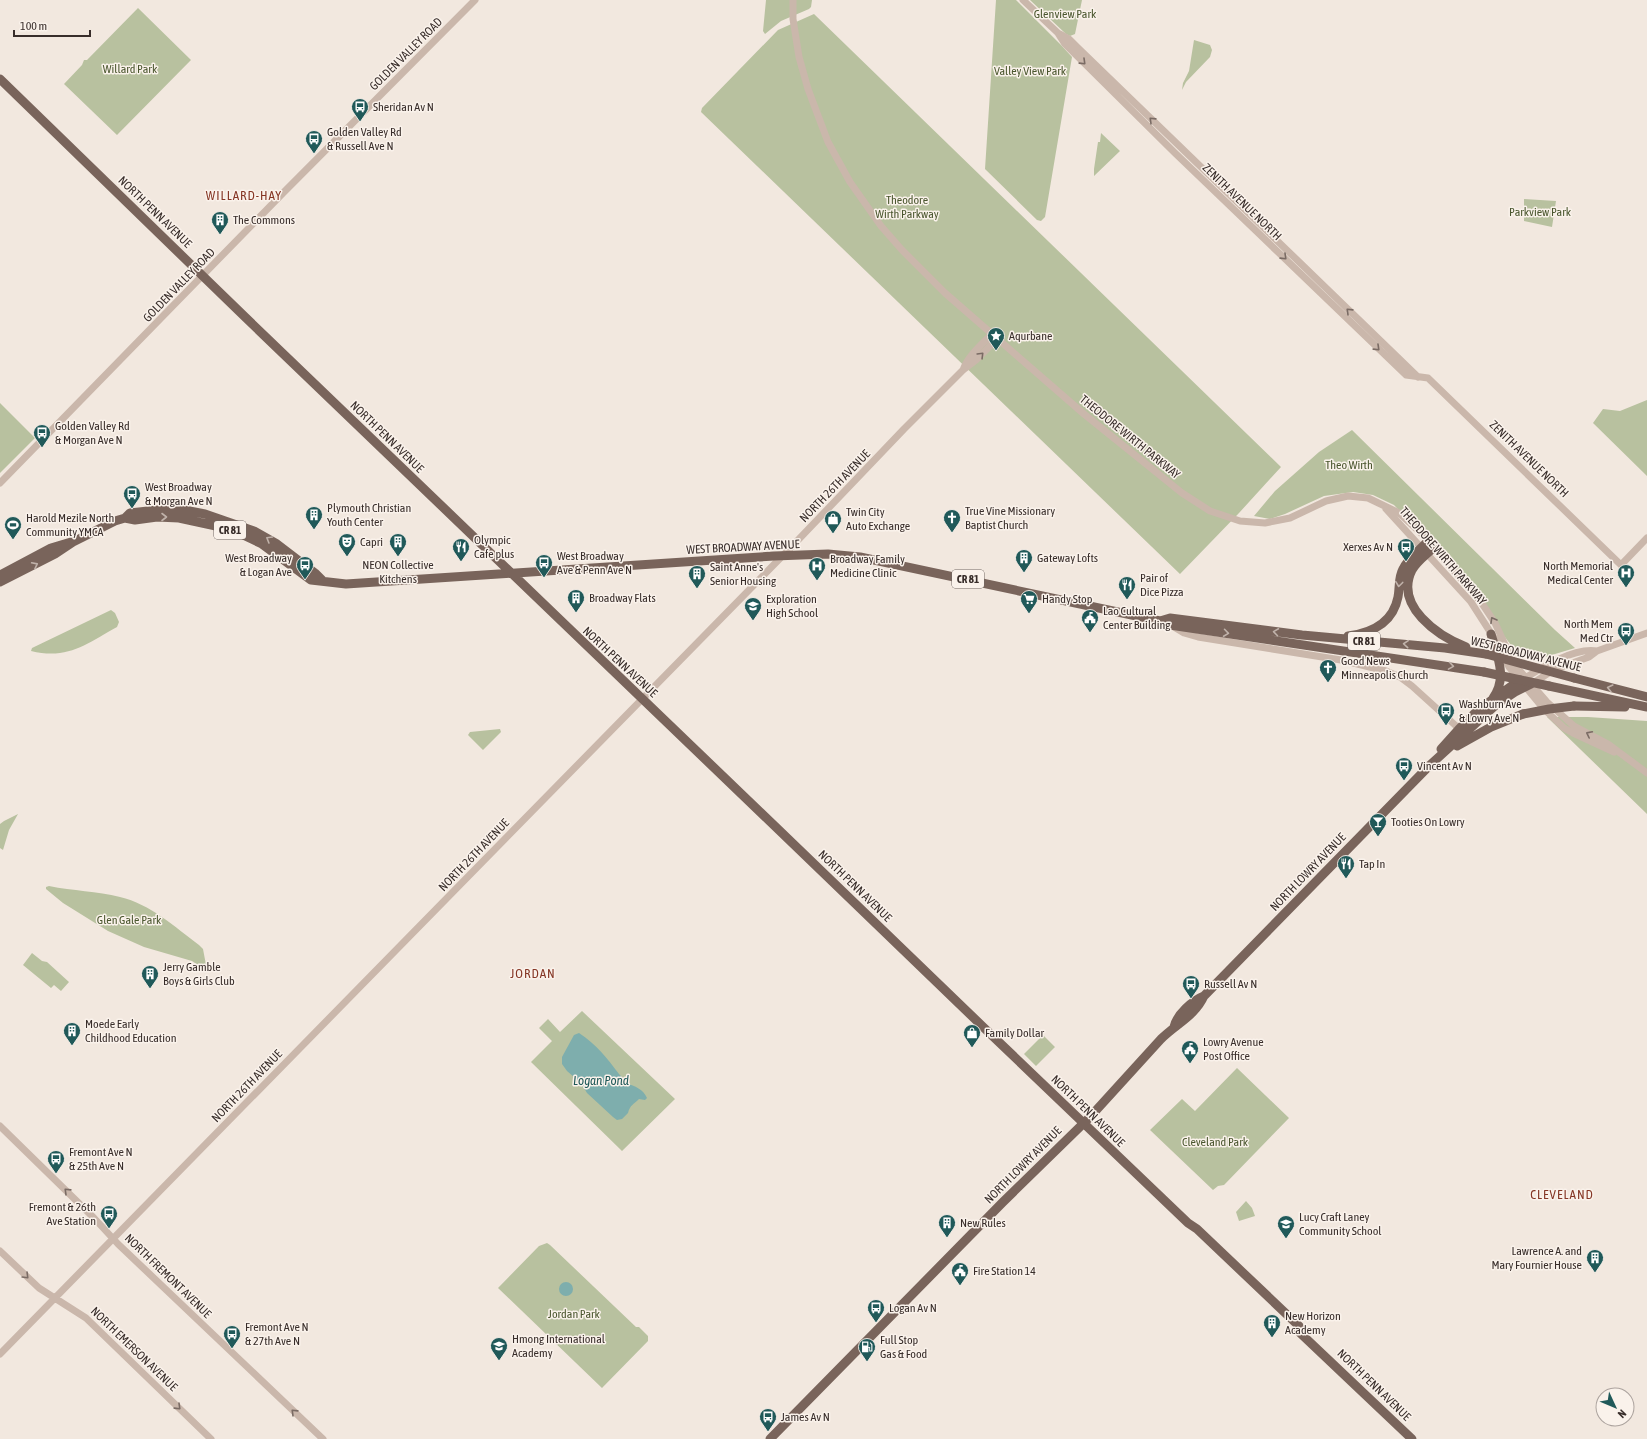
<svg xmlns="http://www.w3.org/2000/svg" width="1647" height="1439" viewBox="0 0 1647 1439" font-family="'Asap Condensed',sans-serif">
	<rect width="100%" height="100%" fill="#f2e8df"/>
	<path fill="#b8c19f" d="M766 0H812L811 7 809 9 781 21 765 34 763 31Z
		M996 0H1016L1061 45 1072 57 1045 217 1041 221 1037 220 985 169Z
		M1030 0H1082L1075 34 1070 36 1066 34Z
		M138 8 191 60 117 135 64 84 82 65 84 60H87Z
		M814 14 1281 467 1239 513 1180 574 701 112 702 108 778 30Z
		M1194 40 1210 45 1212 50 1210 57 1186 82 1182 90 1183 83 1189 71Z
		M1101 133 1120 151 1094 176V169L1098 142H1100Z
		M1524 199 1556 201 1552 227 1524 221Z
		M1647 400V476L1593 423 1603 409 1620 411Z
		M0 403 35 438 0 473Z
		M1352 430 1555 630 1575 648 1535 660 1517 653 1428 536 1410 522 1394 505 1373 495 1353 492 1324 496 1285 514 1270 519 1254 516 1275 491 1319 452Z
		M111 610 115 613 119 622 117 627C86 644 68 660 31 651L32 648Z
		M1547 717H1588L1647 721V814Z
		M500 729 501 732 483 750 468 735 470 732Z
		M18 814 9 830 3 850 0 848V824L4 821Z
		M49 886C73 891 97 891 120 897 150 904 175 927 199 945L203 949 206 965 205 967H201L192 961 144 947 108 931 63 903 46 889V887Z
		M32 953 42 961 47 962 69 982 61 991 54 985 51 988 23 965Z
		M582 1011 675 1099 622 1151 531 1062 552 1041 539 1028 548 1019 560 1032Z
		M1043 1035 1055 1047 1036 1066 1024 1054Z
		M1237 1068 1289 1118 1224 1185 1218 1186 1213 1190 1150 1130 1182 1099 1195 1111Z
		M1246 1201 1252 1208 1255 1216 1239 1221 1236 1212Z
		M547 1243 550 1245 636 1327H639L648 1336V1341L602 1388 498 1288 539 1246Z"/>
	<path fill="#7eaead" d="M579 1033C597 1045 607 1058 619 1074 622 1078 625 1079 627 1084 634 1085 644 1090 647 1098L645 1100 639 1099C634 1104 630 1105 628 1113L622 1119 617 1120 613 1117 587 1093 581 1083 567 1071 562 1064V1057L574 1035Z
		M559 1289a7 7 0 1 1 14 0a7 7 0 1 1-14 0Z"/>
	<g fill="none" stroke-linecap="round" stroke-linejoin="round">
		<path stroke="#cab7ab" stroke-width="7" d="M793 0V19L799 57 808 89 828 142 850 182 881 226 902 250 945 293 1084 414 1182 493 1210 511 1240 521 1265 523 1290 518 1326 501 1348 496 1368 498 1399 513 1423 535 1481 602 1495 623 1514 664 1547 702 1574 726 1608 744 1647 773
			M1023 0 1058 33 1065 44 1175 153 1406 375 1428 378 1621 565 1647 538
			M1060 34 1069 39 1077 47 1418 377
			M963 370C968 356 981 345 992 334
			M0 483 283 193 475 0
			M1386 509 1471 602 1496 641 1509 667 1543 708 1564 728 1573 733 1614 752
			M1174 627 1184 633 1198 637 1341 660 1386 671 1400 677 1412 686 1455 725 1459 729 1463 728
			M1522 680C1541 668 1574 647 1597 651
			M1532 684 1553 670 1589 657 1597 651 1647 633
			M0 1126 94 1218 118 1244 323 1439
			M0 1251 39 1288 86 1318 211 1439
			M0 1354 799 539 904 429 963 370 976 360 997 339"/>
		<path stroke="#79645b" stroke-width="9" d="M0 79C259 332 520 582 782 833 917 963 1052 1094 1188 1223L1197 1229 1299 1326 1301 1332
			M125 518 135 520 157 517 179 518 216 526 239 533 262 544 311 580 346 584 774 556 828 554 860 557 1160 621 1170 625 1484 672
			M1433 548C1426 555 1417 561 1412 570 1394 606 1438 636 1466 647
			M0 575 51 548 71 542
			M0 582 55 554 73 542 115 521 125 518 130 513 166 509H179L205 514 254 531 277 544 315 573 322 580
			M1160 621 1170 618 1302 635 1445 648 1486 654
			M1491 634C1497 656 1508 677 1493 698
			M1348 636C1371 633 1393 623 1398 597 1400 587 1398 578 1403 569 1408 558 1420 550 1428 541
			M1574 678 1647 697
			M1549 686 1647 707
			M1574 706 1625 707
			M1457 746 1491 727 1523 714
			M1441 749 1459 729 1478 710 1520 680
			M1174 1027C1177 1014 1192 1001 1204 996
			M1297 1330 1412 1439
			M770 1439 1003 1202 1090 1117 1161 1039C1176 1024 1195 1016 1204 996L1430 765 1497 704 1515 692 1531 684"/>
		<path stroke="#79645b" stroke-width="9" d="M1486 654 1574 678
			M1484 672 1549 686
			M1523 714 1549 709 1574 706"/>
	</g>
	<defs><path id="oneway-chevron" d="M-2-3.5L2.5 0L-2 3.5" fill="none" stroke-width="1.6" stroke-linecap="round" stroke-linejoin="round"/></defs>
	<g stroke="#7a6b64">
		<use href="#oneway-chevron" transform="translate(1083 62) rotate(44)"/>
		<use href="#oneway-chevron" transform="translate(1152 120) rotate(-136)"/>
		<use href="#oneway-chevron" transform="translate(1284 257) rotate(44)"/>
		<use href="#oneway-chevron" transform="translate(1349 311) rotate(-136)"/>
		<use href="#oneway-chevron" transform="translate(1377 348) rotate(44)"/>
		<use href="#oneway-chevron" transform="translate(981 355) rotate(-45)"/>
		<use href="#oneway-chevron" transform="translate(1493 620) rotate(-120)"/>
		<use href="#oneway-chevron" transform="translate(1589 734) rotate(-153)"/>
		<use href="#oneway-chevron" transform="translate(67 1191) rotate(-136)"/>
		<use href="#oneway-chevron" transform="translate(26 1276) rotate(45)"/>
		<use href="#oneway-chevron" transform="translate(178 1407) rotate(44)"/>
		<use href="#oneway-chevron" transform="translate(294 1412) rotate(-136)"/>
	</g>
	<g stroke="#c0b2aa">
		<use href="#oneway-chevron" transform="translate(164 517)"/>
		<use href="#oneway-chevron" transform="translate(269 539) rotate(-149)"/>
		<use href="#oneway-chevron" transform="translate(35 565) rotate(-27)"/>
		<use href="#oneway-chevron" transform="translate(1399 584) rotate(97)"/>
		<use href="#oneway-chevron" transform="translate(1276 632) rotate(-172)"/>
		<use href="#oneway-chevron" transform="translate(1226 633) rotate(8)"/>
		<use href="#oneway-chevron" transform="translate(1406 644) rotate(-175)"/>
		<use href="#oneway-chevron" transform="translate(1451 666) rotate(9)"/>
		<use href="#oneway-chevron" transform="translate(1610 688) rotate(-166)"/>
	</g>
	<defs>
		<symbol id="bus-pin" viewBox="-11 -11 22 30"><path d="M0 17L-7.5 6A9.5 9.5 0 1 1 7.5 6Z" fill="#205959" stroke="#faf2eb"/><path d="M-5-6H5V4H4V6H2V4H-2V6H-4V4H-5ZM-3.5-4V0h7V-4ZM-3.5 1.2v1.5H-2V1.2ZM2 1.2v1.5H3.5V1.2Z" fill="#fff"/></symbol>
		<symbol id="building-pin" viewBox="-11 -11 22 30"><path d="M0 17L-7.5 6A9.5 9.5 0 1 1 7.5 6Z" fill="#205959" stroke="#faf2eb"/><path d="M-4-6H4V6H1V3H-1V6H-4ZM-2.5-4.3h1.7v1.8h-1.7ZM.8-4.3h1.7v1.8H.8ZM-2.5-1h1.7V.8h-1.7ZM.8-1h1.7V.8H.8Z" fill="#fff"/></symbol>
		<symbol id="sight-pin" viewBox="-11 -11 22 30"><path d="M0 17L-7.5 6A9.5 9.5 0 1 1 7.5 6Z" fill="#205959" stroke="#faf2eb"/><path d="M0-6L1.8-2.2L6-1.7L2.9 1.2L3.7 5.4L0 3.3L-3.7 5.4L-2.9 1.2L-6-1.7L-1.8-2.2Z" fill="#fff"/></symbol>
		<symbol id="church-pin" viewBox="-11 -11 22 30"><path d="M0 17L-7.5 6A9.5 9.5 0 1 1 7.5 6Z" fill="#205959" stroke="#faf2eb"/><path d="M-1.2-6h2.4v3.5h3.3v2.4h-3.3V6h-2.4V-.1h-3.3v-2.4h3.3Z" fill="#fff"/></symbol>
		<symbol id="shop-pin" viewBox="-11 -11 22 30"><path d="M0 17L-7.5 6A9.5 9.5 0 1 1 7.5 6Z" fill="#205959" stroke="#faf2eb"/><path d="M-5-2.5h2.3a2.7 3.5 0 0 1 5.4 0H5L5.5 6h-11ZM-1.5-2.5h3a1.5 2.3 0 0 0-3 0Z" fill="#fff"/></symbol>
		<symbol id="stadium-pin" viewBox="-11 -11 22 30"><path d="M0 17L-7.5 6A9.5 9.5 0 1 1 7.5 6Z" fill="#205959" stroke="#faf2eb"/><path d="M0-5a6.5 5 0 1 0 0 10a6.5 5 0 1 0 0-10ZM-3.5-1.8h7v3.6h-7Z" fill="#fff"/></symbol>
		<symbol id="theatre-pin" viewBox="-11 -11 22 30"><path d="M0 17L-7.5 6A9.5 9.5 0 1 1 7.5 6Z" fill="#205959" stroke="#faf2eb"/><path d="M-5-5.5Q0-4 5-5.5V0Q5 5 0 6Q-5 5-5 0ZM-3.3-2.5H-1v1.5H-3.3ZM1-2.5H3.3v1.5H1ZM-2.8 1Q0 5.5 2.8 1Z" fill="#fff"/></symbol>
		<symbol id="restaurant-pin" viewBox="-11 -11 22 30"><path d="M0 17L-7.5 6A9.5 9.5 0 1 1 7.5 6Z" fill="#205959" stroke="#faf2eb"/><path d="M-5-6h1v4h1v-4h1v4h1v-4h1v5L-1.5 .5V6h-2V.5L-5-1ZM5-6V6H3V1.5H1.5Q1.5-4 5-6Z" fill="#fff"/></symbol>
		<symbol id="hospital-pin" viewBox="-11 -11 22 30"><path d="M0 17L-7.5 6A9.5 9.5 0 1 1 7.5 6Z" fill="#205959" stroke="#faf2eb"/><path d="M-5-5h3v3.5h4V-5h3V5h-3V1.5h-4V5h-3Z" fill="#fff"/></symbol>
		<symbol id="supermarket-pin" viewBox="-11 -11 22 30"><path d="M0 17L-7.5 6A9.5 9.5 0 1 1 7.5 6Z" fill="#205959" stroke="#faf2eb"/><path d="M-6-5.5h2.5l.6 2H6L4.5 2H-2.5L-4.4-4H-6ZM-1.5 3.2a1.3 1.3 0 1 0 .1 0ZM3 3.2a1.3 1.3 0 1 0 .1 0Z" fill="#fff"/></symbol>
		<symbol id="school-pin" viewBox="-11 -11 22 30"><path d="M0 17L-7.5 6A9.5 9.5 0 1 1 7.5 6Z" fill="#205959" stroke="#faf2eb"/><path d="M0-5L7-2L0 1L-7-2ZM-4 1L0 2.5L4 1V4Q0 6-4 4Z" fill="#fff"/></symbol>
		<symbol id="civic-pin" viewBox="-11 -11 22 30"><path d="M0 17L-7.5 6A9.5 9.5 0 1 1 7.5 6Z" fill="#205959" stroke="#faf2eb"/><path d="M-.6-6.5H3V-4.5H.6V-3L4-1V1h2V6H-6V1h2V-1L-.6-3ZM-1.2 2.5V6h2.4V2.5Z" fill="#fff"/></symbol>
		<symbol id="bar-pin" viewBox="-11 -11 22 30"><path d="M0 17L-7.5 6A9.5 9.5 0 1 1 7.5 6Z" fill="#205959" stroke="#faf2eb"/><path d="M-6-5H6L.8 .8V4.5H3.5V6h-7V4.5H-.8V.8Z" fill="#fff"/></symbol>
		<symbol id="fuel-pin" viewBox="-11 -11 22 30"><path d="M0 17L-7.5 6A9.5 9.5 0 1 1 7.5 6Z" fill="#205959" stroke="#faf2eb"/><path d="M-5.5-6h7V0h2V4h1.3V-2.5L3-4.5l.8-.8L6-3V5H2.5V1h-1V6h-7ZM-4.2-4.7v3.2H.2V-4.7Z" fill="#fff"/></symbol>
	</defs>
	<g fill-rule="evenodd">
		<use href="#bus-pin" x="350" y="97" width="20" height="27"/>
		<use href="#bus-pin" x="304" y="129" width="20" height="27"/>
		<use href="#building-pin" x="210" y="210" width="20" height="27"/>
		<use href="#sight-pin" x="986" y="326" width="20" height="27"/>
		<use href="#bus-pin" x="32" y="423" width="20" height="27"/>
		<use href="#bus-pin" x="122" y="484" width="20" height="27"/>
		<use href="#building-pin" x="304" y="505" width="20" height="27"/>
		<use href="#church-pin" x="942" y="508" width="20" height="27"/>
		<use href="#shop-pin" x="823" y="509" width="20" height="27"/>
		<use href="#stadium-pin" x="3" y="515" width="20" height="27"/>
		<use href="#theatre-pin" x="337" y="532" width="20" height="27"/>
		<use href="#building-pin" x="388" y="532" width="20" height="27"/>
		<use href="#restaurant-pin" x="451" y="537" width="20" height="27"/>
		<use href="#bus-pin" x="1396" y="537" width="20" height="27"/>
		<use href="#building-pin" x="1014" y="548" width="20" height="27"/>
		<use href="#bus-pin" x="534" y="553" width="20" height="27"/>
		<use href="#bus-pin" x="295" y="555" width="20" height="27"/>
		<use href="#hospital-pin" x="807" y="556" width="20" height="27"/>
		<use href="#hospital-pin" x="1616" y="563" width="20" height="27"/>
		<use href="#building-pin" x="687" y="564" width="20" height="27"/>
		<use href="#restaurant-pin" x="1117" y="575" width="20" height="27"/>
		<use href="#building-pin" x="566" y="588" width="20" height="27"/>
		<use href="#supermarket-pin" x="1019" y="589" width="20" height="27"/>
		<use href="#school-pin" x="743" y="596" width="20" height="27"/>
		<use href="#civic-pin" x="1080" y="608" width="20" height="27"/>
		<use href="#bus-pin" x="1616" y="621" width="20" height="27"/>
		<use href="#church-pin" x="1318" y="658" width="20" height="27"/>
		<use href="#bus-pin" x="1436" y="701" width="20" height="27"/>
		<use href="#bus-pin" x="1394" y="756" width="20" height="27"/>
		<use href="#bar-pin" x="1368" y="812" width="20" height="27"/>
		<use href="#restaurant-pin" x="1336" y="854" width="20" height="27"/>
		<use href="#building-pin" x="140" y="964" width="20" height="27"/>
		<use href="#bus-pin" x="1181" y="974" width="20" height="27"/>
		<use href="#building-pin" x="62" y="1021" width="20" height="27"/>
		<use href="#shop-pin" x="962" y="1023" width="20" height="27"/>
		<use href="#civic-pin" x="1180" y="1039" width="20" height="27"/>
		<use href="#bus-pin" x="46" y="1149" width="20" height="27"/>
		<use href="#bus-pin" x="99" y="1204" width="20" height="27"/>
		<use href="#building-pin" x="937" y="1213" width="20" height="27"/>
		<use href="#school-pin" x="1276" y="1214" width="20" height="27"/>
		<use href="#building-pin" x="1585" y="1248" width="20" height="27"/>
		<use href="#civic-pin" x="950" y="1261" width="20" height="27"/>
		<use href="#bus-pin" x="866" y="1298" width="20" height="27"/>
		<use href="#building-pin" x="1262" y="1313" width="20" height="27"/>
		<use href="#bus-pin" x="222" y="1324" width="20" height="27"/>
		<use href="#school-pin" x="489" y="1336" width="20" height="27"/>
		<use href="#fuel-pin" x="857" y="1337" width="20" height="27"/>
		<use href="#bus-pin" x="758" y="1407" width="20" height="27"/>
	</g>
	<g text-anchor="middle" dominant-baseline="central" stroke-width="3" stroke-linejoin="round" paint-order="stroke">
		<g fill="#faf2eb" stroke="#726864" stroke-width="1">
			<rect x="214" y="521" width="32" height="18" rx="3"/>
			<rect x="952" y="570" width="32" height="18" rx="3"/>
			<rect x="1348" y="632" width="32" height="18" rx="3"/>
		</g>
		<g font-size="11" font-weight="bold" fill="#382d2a">
			<text x="230" y="530">CR 81</text>
			<text x="968" y="579">CR 81</text>
			<text x="1364" y="641">CR 81</text>
		</g>
		<g font-size="12" fill="#4a562e" stroke="#faf2eb">
			<text x="1065" y="14">Glenview Park</text>
			<text x="130" y="69">Willard Park</text>
			<text x="1030" y="71">Valley View Park</text>
			<text x="907" y="200">Theodore<tspan x="907" dy="14">Wirth Parkway</tspan></text>
			<text x="1540" y="212">Parkview Park</text>
			<text x="1349" y="465">Theo Wirth</text>
			<text x="129" y="920">Glen Gale Park</text>
			<text x="1215" y="1142">Cleveland Park</text>
			<text x="574" y="1314">Jordan Park</text>
		</g>
		<g font-size="12" fill="#382d2a" stroke="#faf2eb">
			<text transform="translate(406 54) rotate(-45)">GOLDEN VALLEY ROAD</text>
			<text transform="translate(1242 202) rotate(44)">ZENITH AVENUE NORTH</text>
			<text transform="translate(155 212) rotate(44)">NORTH PENN AVENUE</text>
			<text transform="translate(179 285) rotate(-46)">GOLDEN VALLEY ROAD</text>
			<text transform="translate(387 437) rotate(44)">NORTH PENN AVENUE</text>
			<text transform="translate(1130 437) rotate(39)">THEODORE WIRTH PARKWAY</text>
			<text transform="translate(1529 459) rotate(44)">ZENITH AVENUE NORTH</text>
			<text transform="translate(835 486) rotate(-46)">NORTH 26TH AVENUE</text>
			<text transform="translate(743 547) rotate(-3)">WEST BROADWAY AVENUE</text>
			<text transform="translate(1443 556) rotate(49)">THEODORE WIRTH PARKWAY</text>
			<text transform="translate(1526 654) rotate(14)">WEST BROADWAY AVENUE</text>
			<text transform="translate(620 662) rotate(43)">NORTH PENN AVENUE</text>
			<text transform="translate(474 855) rotate(-46)">NORTH 26TH AVENUE</text>
			<text transform="translate(1308 872) rotate(-46)">NORTH LOWRY AVENUE</text>
			<text transform="translate(855 886) rotate(44)">NORTH PENN AVENUE</text>
			<text transform="translate(247 1086) rotate(-46)">NORTH 26TH AVENUE</text>
			<text transform="translate(1088 1111) rotate(44)">NORTH PENN AVENUE</text>
			<text transform="translate(1023 1165) rotate(-45)">NORTH LOWRY AVENUE</text>
			<text transform="translate(168 1276) rotate(44)">NORTH FREMONT AVENUE</text>
			<text transform="translate(134 1349) rotate(44)">NORTH EMERSON AVENUE</text>
			<text transform="translate(1374 1385) rotate(44)">NORTH PENN AVENUE</text>
		</g>
		<g font-size="12" fill="#382d2a" stroke="#faf2eb" text-anchor="start">
			<text x="373" y="107">Sheridan Av N</text>
			<text x="327" y="132">Golden Valley Rd<tspan x="327" dy="14">&amp; Russell Ave N</tspan></text>
			<text x="233" y="220">The Commons</text>
			<text x="1009" y="336">Aqurbane</text>
			<text x="55" y="426">Golden Valley Rd<tspan x="55" dy="14">&amp; Morgan Ave N</tspan></text>
			<text x="145" y="487">West Broadway<tspan x="145" dy="14">&amp; Morgan Ave N</tspan></text>
			<text x="327" y="508">Plymouth Christian<tspan x="327" dy="14">Youth Center</tspan></text>
			<text x="965" y="511">True Vine Missionary<tspan x="965" dy="14">Baptist Church</tspan></text>
			<text x="846" y="512">Twin City<tspan x="846" dy="14">Auto Exchange</tspan></text>
			<text x="26" y="518">Harold Mezile North<tspan x="26" dy="14">Community YMCA</tspan></text>
			<text x="474" y="540">Olympic<tspan x="474" dy="14">Cafe plus</tspan></text>
			<text x="360" y="542">Capri</text>
			<text x="1393" y="547" text-anchor="end">Xerxes Av N</text>
			<text x="557" y="556">West Broadway<tspan x="557" dy="14">Ave &amp; Penn Ave N</tspan></text>
			<text x="292" y="558" text-anchor="end">West Broadway<tspan x="292" dy="14">&amp; Logan Ave</tspan></text>
			<text x="1037" y="558">Gateway Lofts</text>
			<text x="830" y="559">Broadway Family<tspan x="830" dy="14">Medicine Clinic</tspan></text>
			<text x="398" y="565" text-anchor="middle">NEON Collective<tspan x="398" dy="14">Kitchens</tspan></text>
			<text x="1613" y="566" text-anchor="end">North Memorial<tspan x="1613" dy="14">Medical Center</tspan></text>
			<text x="710" y="567">Saint Anne's<tspan x="710" dy="14">Senior Housing</tspan></text>
			<text x="1140" y="578">Pair of<tspan x="1140" dy="14">Dice Pizza</tspan></text>
			<text x="589" y="598">Broadway Flats</text>
			<text x="766" y="599">Exploration<tspan x="766" dy="14">High School</tspan></text>
			<text x="1042" y="599">Handy Stop</text>
			<text x="1103" y="611">Lao Cultural<tspan x="1103" dy="14">Center Building</tspan></text>
			<text x="1613" y="624" text-anchor="end">North Mem<tspan x="1613" dy="14">Med Ctr</tspan></text>
			<text x="1341" y="661">Good News<tspan x="1341" dy="14">Minneapolis Church</tspan></text>
			<text x="1459" y="704">Washburn Ave<tspan x="1459" dy="14">&amp; Lowry Ave N</tspan></text>
			<text x="1417" y="766">Vincent Av N</text>
			<text x="1391" y="822">Tooties On Lowry</text>
			<text x="1359" y="864">Tap In</text>
			<text x="163" y="967">Jerry Gamble<tspan x="163" dy="14">Boys &amp; Girls Club</tspan></text>
			<text x="1204" y="984">Russell Av N</text>
			<text x="85" y="1024">Moede Early<tspan x="85" dy="14">Childhood Education</tspan></text>
			<text x="985" y="1033">Family Dollar</text>
			<text x="1203" y="1042">Lowry Avenue<tspan x="1203" dy="14">Post Office</tspan></text>
			<text x="69" y="1152">Fremont Ave N<tspan x="69" dy="14">&amp; 25th Ave N</tspan></text>
			<text x="96" y="1207" text-anchor="end">Fremont &amp; 26th<tspan x="96" dy="14">Ave Station</tspan></text>
			<text x="1299" y="1217">Lucy Craft Laney<tspan x="1299" dy="14">Community School</tspan></text>
			<text x="960" y="1223">New Rules</text>
			<text x="1582" y="1251" text-anchor="end">Lawrence A. and<tspan x="1582" dy="14">Mary Fournier House</tspan></text>
			<text x="973" y="1271">Fire Station 14</text>
			<text x="889" y="1308">Logan Av N</text>
			<text x="1285" y="1316">New Horizon<tspan x="1285" dy="14">Academy</tspan></text>
			<text x="245" y="1327">Fremont Ave N<tspan x="245" dy="14">&amp; 27th Ave N</tspan></text>
			<text x="512" y="1339">Hmong International<tspan x="512" dy="14">Academy</tspan></text>
			<text x="880" y="1340">Full Stop<tspan x="880" dy="14">Gas &amp; Food</tspan></text>
			<text x="781" y="1417">James Av N</text>
		</g>
		<g font-size="13" letter-spacing="1" fill="#853625" stroke="#faf2eb">
			<text x="244" y="195">WILLARD-HAY</text>
			<text x="533" y="973">JORDAN</text>
			<text x="1562" y="1194">CLEVELAND</text>
		</g>
		<g font-size="13" font-style="italic" fill="#205959" stroke="#faf2eb">
			<text x="601" y="1080">Logan Pond</text>
		</g>
	</g>
	<g transform="translate(1615 1407) rotate(134)"><circle r="19" fill="#faf2eb" stroke="#aca39e"/>
	<path d="M0-3L7 15L0 10L-7 15Z" fill="#205959"/>
	<text y="-6" font-size="11" font-weight="bold" text-anchor="middle" fill="#382d2a">N</text>
	</g>
	<path d="M14 30v6h76v-6" fill="none" stroke="#382d2a" stroke-width="2"/>
	<text x="20" y="30" font-size="12" fill="#382d2a" stroke="#faf2eb" stroke-width="3" paint-order="stroke">100 m</text>
</svg>
